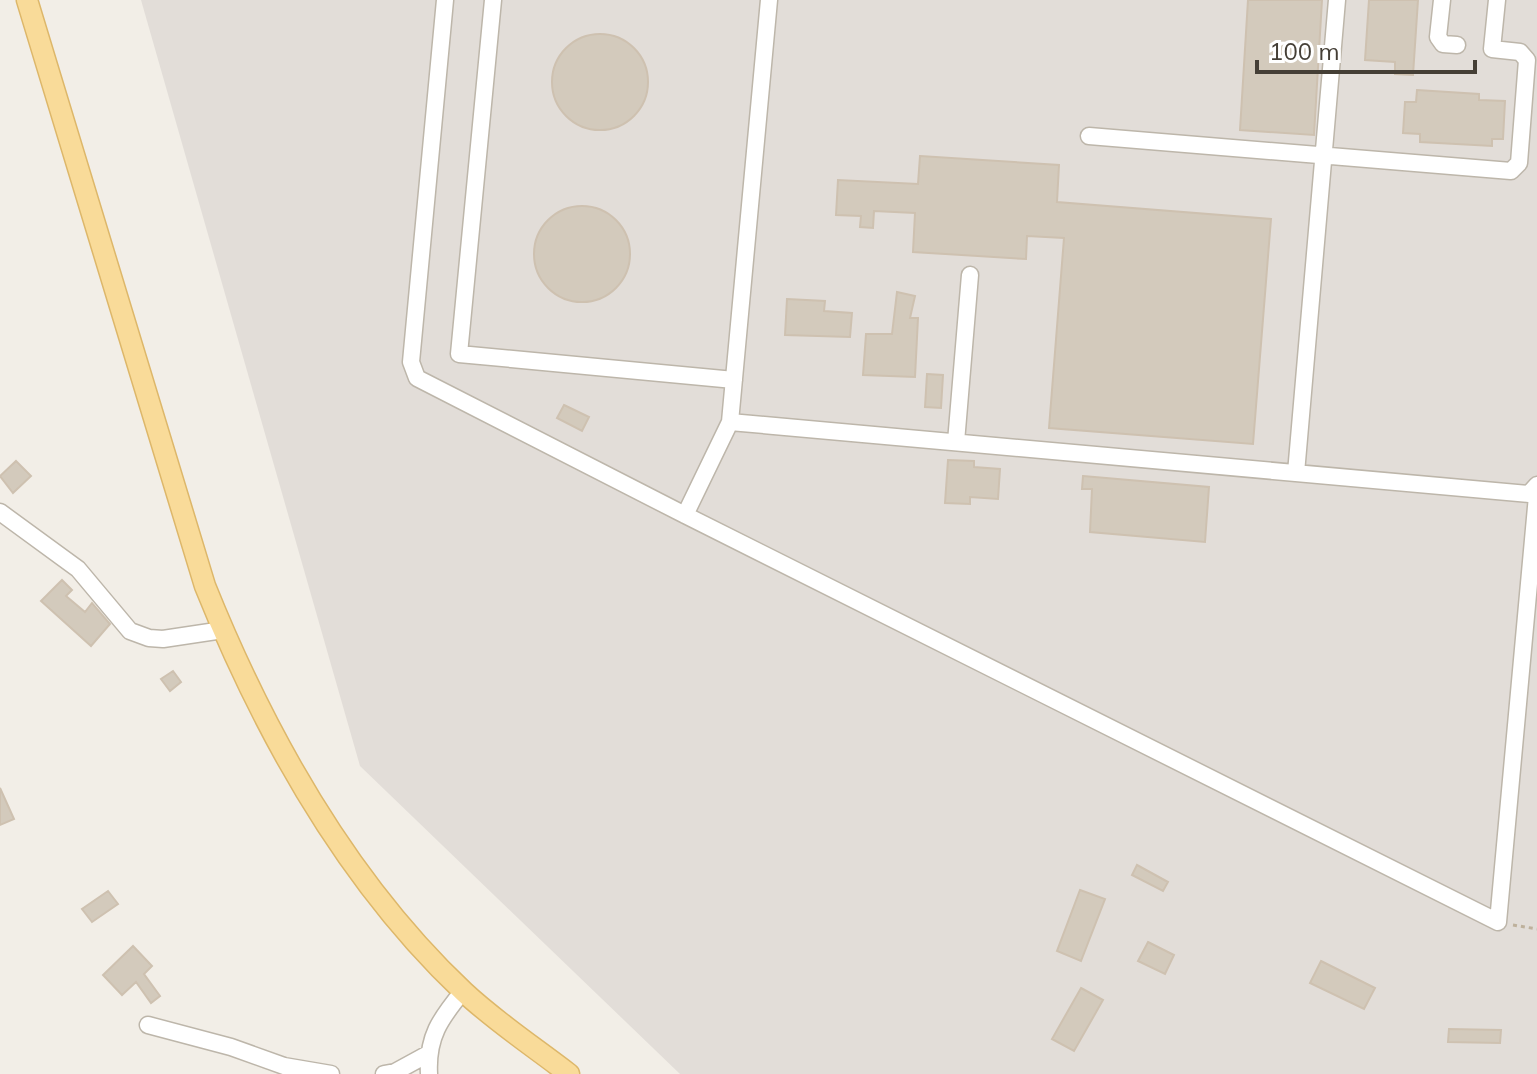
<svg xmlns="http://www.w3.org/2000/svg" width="1537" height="1074" viewBox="0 0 1537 1074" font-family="Mulish,sans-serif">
	<rect width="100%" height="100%" fill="#f2eee7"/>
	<path fill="#e2ddd8" d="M141 0H1537V1074H680L360 766Z"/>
	<path fill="#d3cabc" stroke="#cec1b0" stroke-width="2" d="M1248 0H1322L1314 135 1240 130Z
		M1369 0H1418L1413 75 1395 74V62L1365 60Z
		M552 82a48 48 0 1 1 96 0a48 48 0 1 1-96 0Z
		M1417 90 1479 94V100L1505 101 1503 139H1492V146L1420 142V134L1403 133 1405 102H1416Z
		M920 156 1059 165 1057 202 1271 219 1253 444 1049 428 1064 238 1027 236 1026 259 913 252 915 213 874 211 873 228 860 227 861 216 836 215 838 180 918 184Z
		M534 254a48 48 0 1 1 96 0a48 48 0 1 1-96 0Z
		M897 292 915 296 910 318H918L915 377 863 375 866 334H892Z
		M787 299 825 301 824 311 852 313 850 337 785 335Z
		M927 374 943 375 941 408 925 407Z
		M564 405 589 417 582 431 557 418Z
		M948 460 974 461V467L1000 469 998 499 970 497V504L945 503Z
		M16 461 31 476 13 493 0 476Z
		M1083 476 1209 487 1205 542 1090 532 1092 489H1082Z
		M62 580 72 590 66 596 85 612 92 603 110 624 91 646 41 601Z
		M173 671 181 682 170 691 161 679Z
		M0 788 14 819 0 825Z
		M1137 865 1168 882 1163 891 1132 875Z
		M1080 890 1105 899 1081 961 1057 951Z
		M108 891 118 904 92 922 82 909Z
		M1148 942 1174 955 1165 974 1138 961Z
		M133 946 152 966 144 974 160 996 151 1003 136 982 122 995 103 975Z
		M1321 961 1375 988 1364 1009 1310 983Z
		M1081 988 1103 1000 1074 1051 1052 1039Z
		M1449 1029 1501 1030 1500 1043 1448 1042Z"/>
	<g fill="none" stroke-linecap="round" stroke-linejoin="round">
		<defs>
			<path id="minor" d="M445 0 411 362 417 378 685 515 1498 922 1537 496
				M493 0 459 354 734 380
				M1442 0 1438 37 1443 44 1457 45
				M1089 136 1511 171 1519 163 1527 60 1520 52 1492 49 1497 0
				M730 422 1529 494 1537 485
				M956 442 970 275
				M1296 473 1337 0
				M0 512 78 569 130 631 149 638 163 639 223 630
				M685 515 730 422 769 0
				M148 1025 231 1047 284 1066 331 1074
				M384 1074 395 1072 428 1054
				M429 1074C427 1037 440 1019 463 991"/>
			<path id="major" d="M27 0 205 586C265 735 346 881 464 992 496 1022 534 1047 569 1074"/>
		</defs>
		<use href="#minor" stroke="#bdb6aa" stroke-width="19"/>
		<use href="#major" stroke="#ddb76a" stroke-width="23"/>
		<path stroke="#beb19c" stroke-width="3" stroke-dasharray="4 4" stroke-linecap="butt" d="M1513 925 1537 929"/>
		<use href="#minor" stroke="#fff" stroke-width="16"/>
		<use href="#major" stroke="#f9db99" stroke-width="20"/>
	</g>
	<path d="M1257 60v12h218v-12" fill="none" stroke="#453f36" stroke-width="4"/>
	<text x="1269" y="60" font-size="24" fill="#453f36" stroke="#ffffff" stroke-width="6" paint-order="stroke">100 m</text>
</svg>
